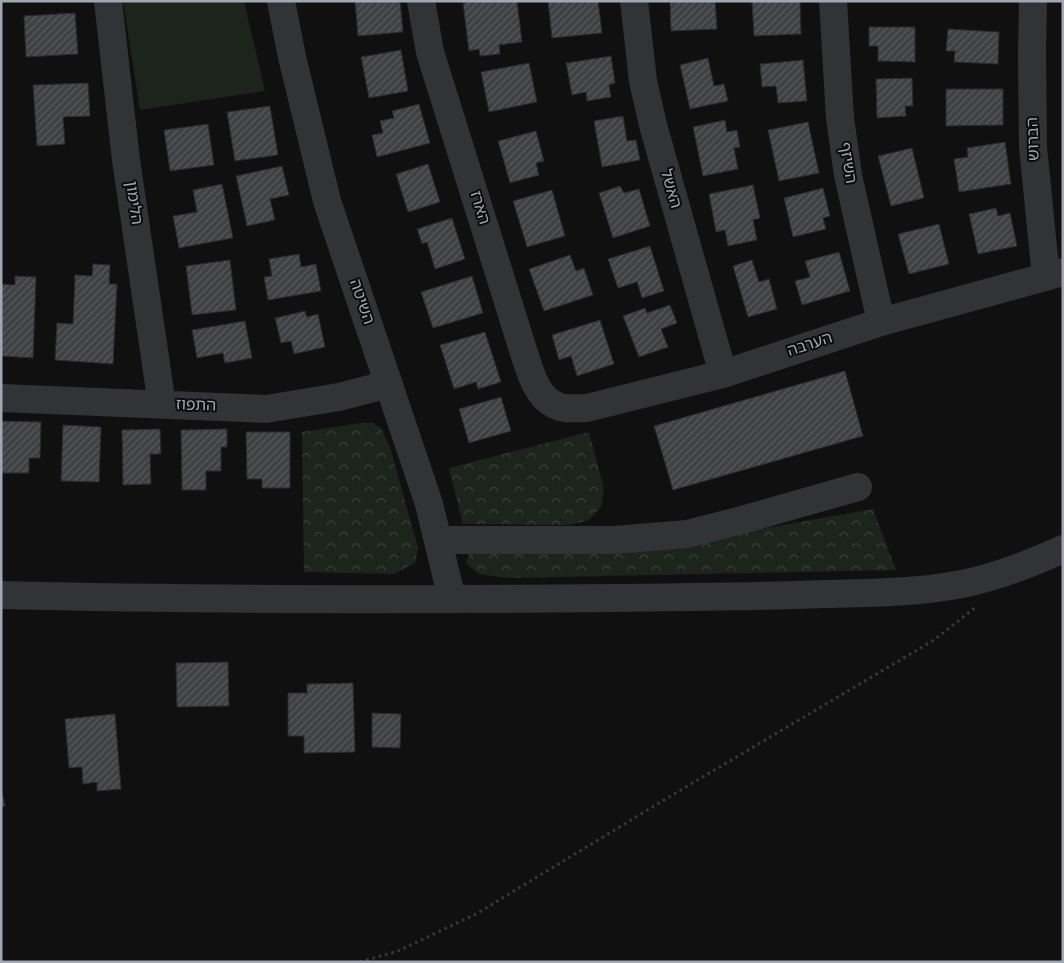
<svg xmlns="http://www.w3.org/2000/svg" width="1064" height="963" viewBox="0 0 1064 963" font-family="Overpass,'Noto Sans Hebrew',sans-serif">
	<defs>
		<pattern id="forest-crowns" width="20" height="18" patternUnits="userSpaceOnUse" patternTransform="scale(1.25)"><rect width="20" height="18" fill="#1c241c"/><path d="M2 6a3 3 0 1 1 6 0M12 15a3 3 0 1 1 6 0" fill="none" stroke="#3a413b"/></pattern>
		<pattern id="building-hatch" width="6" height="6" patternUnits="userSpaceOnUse" patternTransform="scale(1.25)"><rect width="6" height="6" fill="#3e4044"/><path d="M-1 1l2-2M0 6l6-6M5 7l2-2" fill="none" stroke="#57595d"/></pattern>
	</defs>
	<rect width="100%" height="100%" fill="#101011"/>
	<path fill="#1c241c" d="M123 1H244L265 91 140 110Z"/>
	<path fill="url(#forest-crowns)" d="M360 423H372L381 428 390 447 418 548 415 563 394 574 304 572 302 432Z
		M589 432 604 489 601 507 589 520 570 525 463 524 449 468Z
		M873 509 896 570 507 578 479 574 466 563 470 551 688 542Z"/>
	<path fill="url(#building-hatch)" stroke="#2a2a2d" d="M355 1H400L403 32 358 36Z
		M472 1H517L522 42 499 45 500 54 480 56 479 49 469 51 463 3Z
		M548 1H598L602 33 552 38Z
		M670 1H715L717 29 671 31Z
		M752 1H800L801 34 754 36Z
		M75 13 78 54 26 57 24 16Z
		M869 27H915V62L878 61V46H869Z
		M948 29 999 32 998 64 954 62 955 51H946Z
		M401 50 408 91 369 98 361 57Z
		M611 56 615 83 609 85 611 97 587 101 586 92 572 95 566 63Z
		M708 58 714 86 724 84 728 101 690 109 680 65Z
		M803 60 807 101 778 103 776 86 762 87 760 64Z
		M529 63 537 102 489 112 481 72Z
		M912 78 913 106H905L906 116 877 118 876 79Z
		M88 83 90 116 63 117 65 144 37 146 33 85Z
		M946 89H1003V125L946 126Z
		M419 104 430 143 377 157 372 135 383 133 380 121 394 118 392 111Z
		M270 106 278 155 235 161 227 112Z
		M623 116 627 141 636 140 640 160 602 167 594 121Z
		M725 120 727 132 737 130 740 147 734 148 738 169 703 176 693 127Z
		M808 122 819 173 779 181 768 130Z
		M208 124 214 165 170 171 164 130Z
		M536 131 544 161 536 163 539 175 510 183 498 141Z
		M1005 142 1011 184 959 192 954 159 968 157 967 148Z
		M912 148 924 198 891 206 878 156Z
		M428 164 440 202 408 212 396 174Z
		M282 166 289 195 270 199 275 220 247 226 236 176Z
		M222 184 233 238 179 248 173 216 197 212 193 190Z
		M753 185 760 218 753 220 757 240 728 246 725 230 716 232 709 194Z
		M620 186 624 193 639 189 650 226 613 238 599 193Z
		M823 188 830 216 823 218 826 229 793 237 784 198Z
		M552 190 565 236 527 247 513 201Z
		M996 208 998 216 1010 213 1017 246 978 254 969 214Z
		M452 218 465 259 435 269 427 242 422 244 417 229Z
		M939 224 949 264 909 274 898 234Z
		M650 246 664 291 642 298 637 282 618 288 608 259Z
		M839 252 850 291 802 305 795 281 810 277 805 261Z
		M299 254 301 267 316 264 321 291 268 300 264 277 272 276 269 259Z
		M570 255 576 271 584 268 593 295 544 311 529 269Z
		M230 260 236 310 192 315 186 266Z
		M752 260 759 282 769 279 777 309 748 317 733 266Z
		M93 264 110 265 109 284H117L113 364 55 360 57 323 73 324 75 275 92 276Z
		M15 276 36 277 33 358 1 356V284L15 285Z
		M472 276 483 313 433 328 421 292Z
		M670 305 677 323 661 329 668 347 639 357 623 316 645 308 647 313Z
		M305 311 307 317 318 314 325 347 294 354 291 341 281 343 275 318Z
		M600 320 614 364 577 376 571 356 559 360 552 335Z
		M245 321 252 358 225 363 223 353 197 358 192 330Z
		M485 332 501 382 478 389 476 382 454 389 440 345Z
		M845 371 863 436 673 490 654 426Z
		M501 397 511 431 469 443 459 409Z
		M1 421 41 422 40 458H29V473H1Z
		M63 425 101 427 99 482 61 481Z
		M160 429 161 454H150L151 484 123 485 122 430Z
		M227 429V447H221V471H206V490H182L181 430Z
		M246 432H290V488H262V479H247Z
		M228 662 229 706 177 707 176 663Z
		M353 683 355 752 304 753V736H288V693H307V684Z
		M372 713 401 714 400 748 372 747Z
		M115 714 121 789 97 791V782L83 784 82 767 69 768 65 719Z
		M1 789 5 806 1 807Z"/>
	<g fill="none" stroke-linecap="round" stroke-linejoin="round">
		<path stroke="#373a3d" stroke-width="3" stroke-dasharray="2.5 4" stroke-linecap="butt" d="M360 962 398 951 476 914 669 797 934 640 976 607"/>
		<path stroke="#313336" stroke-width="28" d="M108 1 126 160 162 405
			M281 1 292 57 327 201 429 504 452 599
			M421 1 430 52 524 353C530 371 536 396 555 405 564 410 577 408 587 408L723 374 881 322 1063 272
			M634 1 643 81 653 125 723 374
			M833 1 840 118 848 175 881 322
			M1033 1 1032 53 1033 147 1046 277
			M1 398 266 409 339 397 389 384
			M438 540H614L687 534 742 520 858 487
			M1 595C205 600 409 600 613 598 683 597 753 597 823 594 869 593 916 593 962 584 997 577 1030 564 1063 549"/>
	</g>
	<g text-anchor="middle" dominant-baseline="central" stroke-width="4" stroke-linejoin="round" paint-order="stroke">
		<g font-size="16" fill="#a0a9b3" stroke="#0b0b0c">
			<text transform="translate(1034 139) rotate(-92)">הברוש</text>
			<text transform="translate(847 163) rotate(81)">השיזף</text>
			<text transform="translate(670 189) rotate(74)">האשל</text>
			<text transform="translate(133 203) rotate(82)">הלימון</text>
			<text transform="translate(479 208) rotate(73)">הארז</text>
			<text transform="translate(361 302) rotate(71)">השיטה</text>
			<text transform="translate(810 345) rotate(-18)">הערבה</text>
			<text transform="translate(196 406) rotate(2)">התפוז</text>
		</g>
	</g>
	<rect width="1064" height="963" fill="none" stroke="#a0a9b3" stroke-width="5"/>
</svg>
